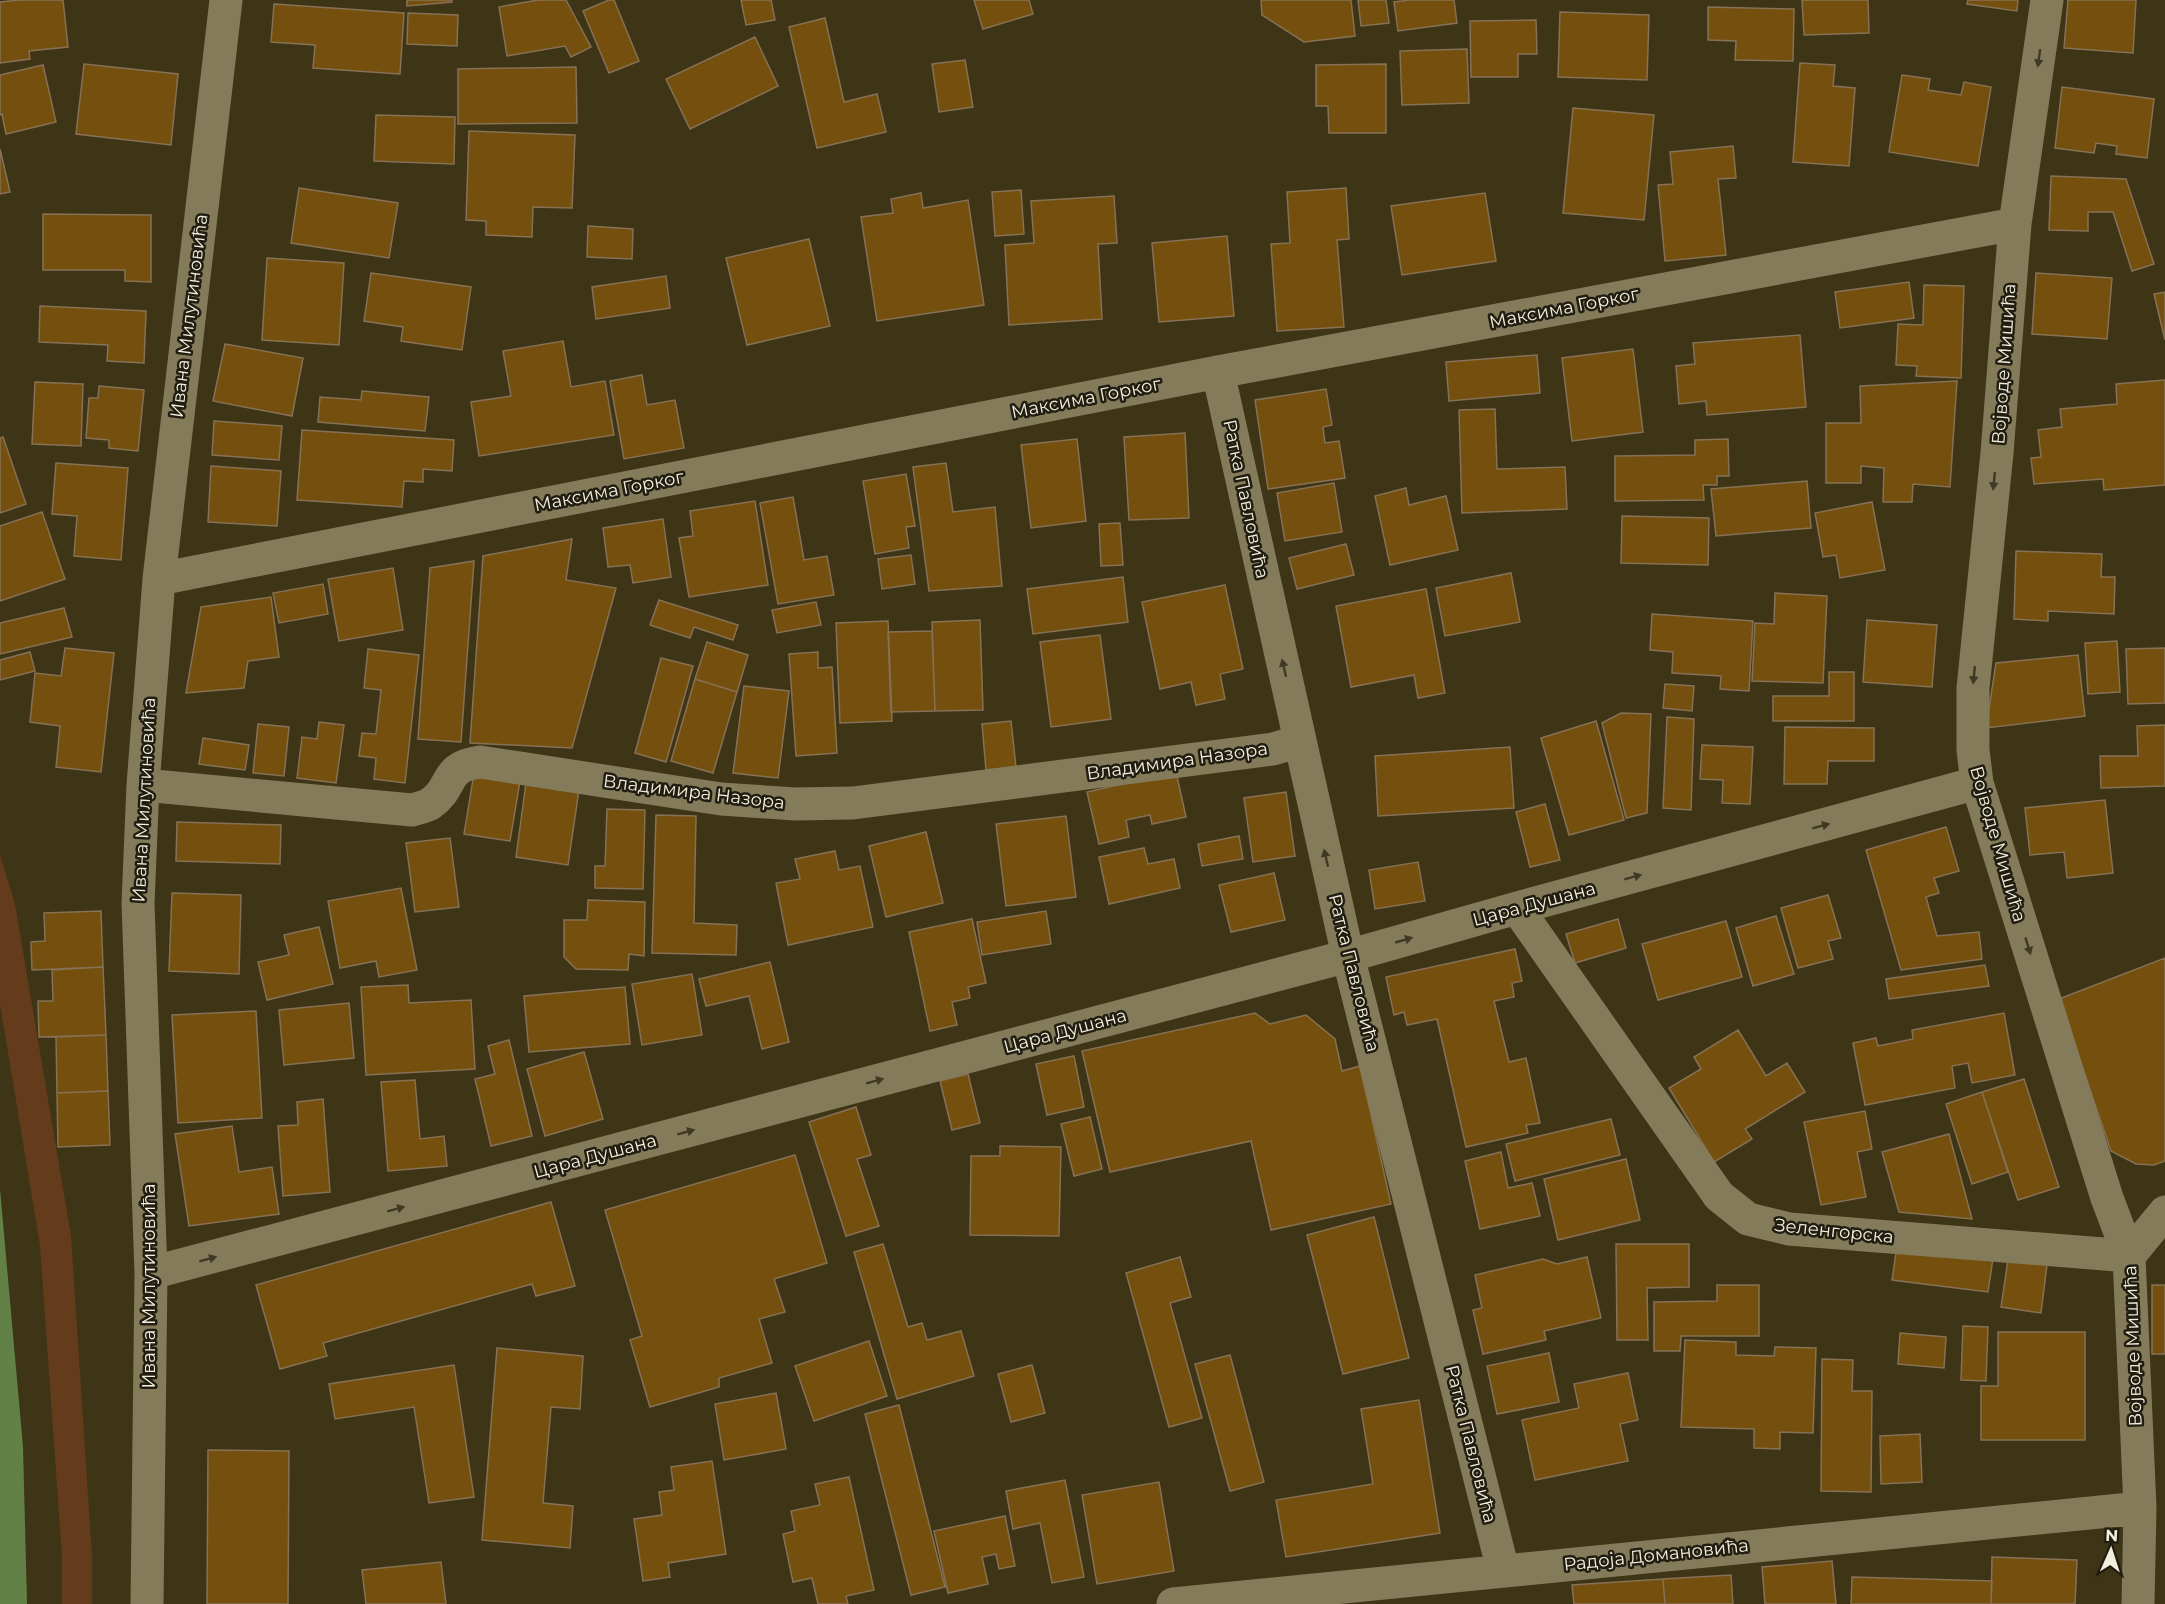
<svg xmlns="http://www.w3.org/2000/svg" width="2165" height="1604" viewBox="0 0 2165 1604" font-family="Montserrat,sans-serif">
	<rect width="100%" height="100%" fill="#3e3516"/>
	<path fill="#653c1b" d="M0 855 15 904 71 1236 92 1557V1604H62V1556L40 1245 0 1004Z"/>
	<path fill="#628147" d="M0 1189 23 1447 27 1604H0Z"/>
	<path fill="#744f0d" stroke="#867155" stroke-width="1.5" d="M19 0H63L68 47 29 51 30 59 0 63V2Z
		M407 0H452V2L407 6Z
		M538 0H566L591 47 571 57 565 46 507 56 499 7Z
		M609 0H614L639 61 609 73 583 11Z
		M741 0H771L775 20 746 25Z
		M974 0H1029L1033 14 983 29Z
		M1261 0H1351L1355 36 1304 42 1262 15Z
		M1358 0H1386L1389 23 1361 26Z
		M1409 0H1454L1457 23 1398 31 1394 2Z
		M1802 0H1868L1869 33 1804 35Z
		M1968 0H2018L2017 11 1967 4Z
		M2068 0H2136L2133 53 2064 48Z
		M274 4 404 13 400 74 313 68 315 45 271 42Z
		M1708 7 1794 9 1793 61 1735 60 1736 41 1708 40Z
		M1560 12 1649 15 1647 80 1558 77Z
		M408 13 458 15 457 46 407 44Z
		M825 18 844 102 877 94 886 132 817 148 789 27Z
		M1536 20 1537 54H1518V77H1471L1470 21Z
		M755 37 778 86 690 129 666 79Z
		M1467 49 1469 103 1402 105 1400 51Z
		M965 60 973 107 939 112 932 64Z
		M1800 63 1835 65 1833 86 1855 88 1849 166 1793 162Z
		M84 64 178 74 171 145 76 134Z
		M1386 64V133H1329L1328 106H1316V65Z
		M43 65 56 122 6 134 2 114 0 115V75Z
		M576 67 577 123 458 124V69Z
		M1902 75 1930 79 1928 90 1961 95 1964 82 1991 87 1978 166 1889 152Z
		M2062 87 2154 99 2147 158 2116 154 2117 146 2096 143 2094 153 2055 148Z
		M1573 108 1654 115 1644 220 1563 213Z
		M376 115 455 117 454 164 374 161Z
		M469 131 575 135 572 208 533 207 532 237 486 235V221L466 220Z
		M1733 146 1736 178 1718 179 1726 255 1665 261 1658 185 1673 184 1670 152Z
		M0 149 10 192 0 194Z
		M2051 176 2126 179 2154 264 2132 271 2113 212H2088V231L2049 230Z
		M299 188 398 203 389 258 291 243Z
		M1346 188 1349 239 1337 240 1344 327 1277 331 1271 244 1290 243 1287 192Z
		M1021 190 1024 234 995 236 992 192Z
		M921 193 923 208 968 200 984 305 877 321 861 217 893 213 891 199Z
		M1485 193 1496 261 1402 275 1391 206Z
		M1114 196 1117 243 1098 244 1102 319 1009 325 1005 245 1034 243 1031 201Z
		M43 214 151 215V282L125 281V270H43Z
		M588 226 633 229 632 259 587 257Z
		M1227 236 1234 316 1159 322 1152 243Z
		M809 239 830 326 747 345 726 258Z
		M267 258 344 263 339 345 262 340Z
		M371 273 471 287 462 350 401 341 403 327 364 321Z
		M2036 273 2112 278 2107 339 2032 334Z
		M666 276 670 308 596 319 592 287Z
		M1909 282 1914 318 1840 328 1835 292Z
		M1924 285 1964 286 1961 378 1916 376 1917 366 1896 365 1898 324 1923 325Z
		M2165 292V340L2154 294Z
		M40 306 146 311 144 363 107 361 108 345 39 342Z
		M1800 335 1806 407 1707 415 1706 401 1679 404 1676 366 1695 364 1693 343Z
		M563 341 571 387 605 381 614 435 479 456 471 402 511 396 503 351Z
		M225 344 303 358 292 416 213 401Z
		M1633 349 1643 432 1572 441 1562 358Z
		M1537 355 1540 393 1449 401 1446 362Z
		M642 375 647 405 675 400 684 448 624 459 610 381Z
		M2165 380V485L2104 490 2103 479 2034 484 2031 458 2041 457 2038 430 2062 427 2060 409 2117 404 2116 384Z
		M1957 381 1950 487 1913 484 1912 502H1883L1884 468 1861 466V483H1826V423H1861L1860 386Z
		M35 382 83 384 81 446 32 444Z
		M99 386 144 390 138 451 109 448V440L86 438 89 398H98Z
		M1326 389 1332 425 1323 427 1325 443 1339 441 1345 478 1268 489 1255 400Z
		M362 391 429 397 425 431 318 422 320 397 361 400Z
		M1495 409 1497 469 1565 467 1567 509 1462 513 1459 410Z
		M214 421 282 426 279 460 212 455Z
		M302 430 454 440 452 471 423 469V482L404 481 402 507 297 500Z
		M1185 433 1189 518 1129 520 1124 437Z
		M3 437 26 504 0 513V438Z
		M1077 439 1086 521 1031 528 1021 445Z
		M1728 439 1729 476H1717V485H1703L1704 500 1615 501V456L1695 455V440Z
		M56 463 128 468 121 560 74 556 77 516 52 514Z
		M946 463 953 512 995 507 1002 586 929 591 913 467Z
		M211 466 281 471 277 526 208 522Z
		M906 474 915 526 906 527 909 548 875 554 863 481Z
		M1807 481 1811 528 1716 536 1711 489Z
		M1334 483 1342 532 1285 541 1277 493Z
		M1406 488 1409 505 1446 496 1458 550 1390 565 1375 496Z
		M793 497 804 560 827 556 834 595 778 604 760 503Z
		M755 501 768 585 689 597 679 538 693 536 690 511Z
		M1872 502 1885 570 1840 578 1836 555 1823 557 1815 513Z
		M42 512 65 579 0 601V526Z
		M1622 516 1709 518 1708 565 1621 563Z
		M663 519 671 577 633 583 630 565 608 567 603 528Z
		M1120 523 1123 565 1101 566 1099 524Z
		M572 539 566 580 616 588 572 748 470 743 483 556Z
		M1346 544 1354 575 1297 589 1289 558Z
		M2016 551 2102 554 2101 577H2115L2114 614 2048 611V621L2014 619Z
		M911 555 915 584 882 589 878 559Z
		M474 561 461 742 418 739 430 568Z
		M393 568 403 630 339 641 328 579Z
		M1511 573 1520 622 1445 636 1436 588Z
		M1123 577 1128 622 1033 634 1027 589Z
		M323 584 328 614 279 623 273 593Z
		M1225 585 1243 669 1220 674 1225 699 1196 705 1191 682 1160 689 1142 602Z
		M1426 589 1445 693 1418 698 1414 675 1351 687 1336 606Z
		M1775 593 1827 596 1823 683 1752 681 1755 623 1774 624Z
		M271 597 279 657 248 661 244 688 186 693 201 607Z
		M659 600 738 625 733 640 694 627 690 638 650 625Z
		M816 602 821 625 777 633 772 610Z
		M64 608 72 637 0 654V623Z
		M1652 614 1753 621 1749 691 1720 689 1721 676 1672 673 1673 652 1650 650Z
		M980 620 983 710 935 711 932 622Z
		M1867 620 1937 625 1932 687 1863 682Z
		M888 621 892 721 840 723 836 623Z
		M932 631 935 711 891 712 888 632Z
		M1100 635 1111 719 1051 727 1040 642Z
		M2117 641 2120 692 2088 694 2085 643Z
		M707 642 748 655 737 692 695 679Z
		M65 648 114 653 101 772 56 767 60 726 30 722 35 673 61 676Z
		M2165 648V703L2128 704 2126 649Z
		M368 649 419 655 405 783 374 779 376 758 359 756 362 733 376 734 381 690 364 688Z
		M30 652 35 671 0 680V660Z
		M818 652V668L832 667 837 753 796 756 789 654Z
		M2078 655 2085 716 1986 728 1996 663Z
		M661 658 693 666 666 762 635 753Z
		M1829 672H1854V721H1773V696H1829Z
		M695 679 737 692 713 773 671 761Z
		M1665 684 1694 686 1692 711 1663 708Z
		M744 686 789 691 778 778 733 773Z
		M1621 713 1651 714 1647 813 1626 818 1602 723Z
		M1667 717 1694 719 1691 810 1663 808Z
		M1011 721 1016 767 986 770 982 724Z
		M1596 721 1624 820 1569 835 1541 738Z
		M319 722 344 725 336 783 297 778 302 737 317 739Z
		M258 724 289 727 284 776 253 773Z
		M2165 725V786L2101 788 2100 756H2138L2137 726Z
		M1785 727 1874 728V761H1828L1827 784H1784Z
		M203 738 249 745 245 770 199 764Z
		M1702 745 1753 747 1750 804 1722 803 1723 780 1700 779Z
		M1510 747 1514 808 1378 816 1375 756Z
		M1176 772 1186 817 1152 824 1150 815 1126 820 1129 837 1099 844 1087 792Z
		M474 773 520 781 510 841 464 834Z
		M526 783 579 790 568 865 516 857Z
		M1286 792 1295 856 1253 862 1244 798Z
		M2105 800 2113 873 2067 878 2064 852 2030 855 2025 808Z
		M1545 804 1560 860 1530 867 1516 812Z
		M607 809 645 810 643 889 595 888V866H605Z
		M656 815 696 816 694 923 737 925 736 955 652 953Z
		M1066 816 1076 897 1006 906 996 824Z
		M177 822 281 825 280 864 176 861Z
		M1946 827 1959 871 1934 878 1939 893 1926 897 1937 936 1979 932 1982 959 1901 970 1866 850Z
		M926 832 943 903 886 917 869 846Z
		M1239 836 1243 859 1202 866 1198 844Z
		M450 838 459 907 415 912 406 843Z
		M1144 848 1148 864 1174 859 1180 888 1109 904 1099 857Z
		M835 851 839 870 860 866 873 927 788 945 776 883 800 879 795 859Z
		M1418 862 1425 901 1375 909 1369 870Z
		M1274 873 1285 920 1231 932 1219 885Z
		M401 888 417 970 379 977 376 961 340 968 328 901Z
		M172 893 241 895 239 974 169 971Z
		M1828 895 1841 938 1828 941 1833 959 1798 968 1781 908Z
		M588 900 645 902 644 956 629 954 628 970 576 969 564 957V920H587Z
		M101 911 103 967 32 970 31 942 45 941 44 913Z
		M1046 911 1051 944 982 955 977 922Z
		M1776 916 1794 974 1753 986 1736 928Z
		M972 919 986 983 968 987 970 998 952 1002 957 1025 930 1031 909 932Z
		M1618 919 1626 948 1575 963 1566 934Z
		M1726 921 1742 977 1658 1000 1642 944Z
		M319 927 333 984 267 1000 258 962 289 955 284 935Z
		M1515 949 1522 981 1512 983 1514 997 1494 1001 1509 1062 1526 1058 1540 1123 1526 1125 1528 1133 1466 1147 1437 1019 1407 1025 1404 1012 1394 1015 1386 977Z
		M2165 958V1161L2154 1165 2136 1164 2111 1151 2059 999Z
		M770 962 789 1042 762 1049 749 996 706 1006 699 979Z
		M1985 965 1989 986 1889 999 1886 979Z
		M103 967 106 1035 39 1037 38 1001H53L52 970Z
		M692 974 702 1035 642 1045 632 984Z
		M408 985 409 1003 471 1000 475 1069 366 1075 361 987Z
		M625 987 630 1044 529 1052 524 996Z
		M349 1003 354 1058 284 1065 279 1010Z
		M256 1011 262 1118 178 1123 172 1015Z
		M1255 1013 1270 1024 1306 1015 1335 1039 1342 1071 1360 1066 1391 1204 1271 1230 1251 1141 1110 1172 1082 1051Z
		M2004 1013 2015 1075 1972 1083 1968 1063 1952 1066 1955 1088 1865 1105 1853 1043 1876 1038 1878 1046 1913 1039 1912 1030Z
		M1738 1030 1766 1076 1787 1063 1805 1092 1745 1129 1752 1139 1714 1162 1669 1088 1701 1069 1694 1057Z
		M106 1035 108 1091 57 1093 56 1037Z
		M509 1040 532 1136 491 1146 475 1079 495 1074 488 1046Z
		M584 1052 603 1119 545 1136 527 1069Z
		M1074 1056 1084 1107 1047 1115 1036 1064Z
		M968 1074 980 1123 952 1130 940 1081Z
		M2024 1079 2059 1187 2018 1200 1982 1092Z
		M415 1080 420 1139 444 1136 447 1166 388 1171 381 1082Z
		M108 1091 110 1145 58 1147 57 1093Z
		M1982 1092 2008 1172 1972 1184 1946 1104Z
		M323 1099 330 1192 283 1196 278 1126 298 1125 297 1102Z
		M856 1107 871 1155 857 1159 879 1226 846 1236 809 1122Z
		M1865 1111 1872 1149 1857 1152 1866 1197 1821 1205 1804 1122Z
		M1090 1117 1102 1169 1074 1176 1061 1124Z
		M1611 1119 1620 1155 1515 1181 1506 1144Z
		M232 1126 239 1172 272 1167 279 1214 189 1226 175 1134Z
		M1949 1134 1972 1219 1899 1212 1882 1152Z
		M1000 1146 1061 1147 1059 1236 970 1235 971 1156H1000Z
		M1501 1152 1508 1188 1532 1183 1540 1216 1480 1229 1465 1161Z
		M795 1155 827 1263 774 1279 785 1312 759 1319 772 1363 719 1378V1387L650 1407 630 1340 642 1336 605 1210Z
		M1626 1159 1640 1220 1558 1240 1544 1179Z
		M551 1202 575 1286 536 1296 532 1284 323 1343 327 1356 280 1369 256 1285Z
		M1374 1217 1409 1358 1343 1374 1307 1235Z
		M883 1244 908 1327 922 1323 927 1340 961 1331 974 1376 897 1399 854 1252Z
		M1616 1244H1689V1287L1647 1288 1648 1340H1617Z
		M1897 1246 1993 1258 1988 1292 1892 1280Z
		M1180 1257 1191 1297 1170 1303 1202 1418 1169 1427 1126 1273Z
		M1587 1257 1601 1318 1544 1331 1546 1340 1483 1354 1473 1310 1482 1308 1475 1275 1543 1259 1557 1264Z
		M2008 1260 2047 1265 2041 1313 2001 1307Z
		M1717 1285H1759V1336H1681L1680 1351H1654V1302L1717 1301Z
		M2152 1285H2165V1354H2152Z
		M1963 1326 1988 1327 1986 1381 1961 1380Z
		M1998 1332H2085V1440H1981V1386H1998Z
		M1900 1333 1946 1337 1944 1368 1898 1364Z
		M1685 1340 1736 1342V1355L1774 1356 1775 1347 1816 1348 1813 1433 1780 1432V1449L1754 1448V1429L1681 1427Z
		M869 1341 887 1396 814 1421 795 1366Z
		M497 1348 583 1356 580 1409 551 1407 543 1503 573 1506 570 1548 482 1540Z
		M1549 1353 1559 1402 1497 1414 1487 1366Z
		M1230 1355 1264 1482 1230 1491 1195 1364Z
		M1822 1359 1853 1360 1852 1391H1872L1871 1492 1821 1491Z
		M454 1365 474 1497 429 1503 414 1407 335 1419 329 1384Z
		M1032 1365 1045 1413 1011 1422 998 1374Z
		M1628 1373 1638 1420 1620 1424 1628 1461 1535 1480 1522 1420 1579 1408 1574 1384Z
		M776 1393 786 1449 724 1460 715 1404Z
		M1419 1400 1440 1533 1286 1557 1276 1500 1373 1484 1361 1409Z
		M899 1405 945 1587 911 1595 865 1414Z
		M1920 1434 1922 1482 1881 1484 1880 1436Z
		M208 1450 289 1451 288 1604H207Z
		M712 1461 726 1554 668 1563 670 1577 643 1581 634 1519 662 1515 659 1492 674 1490 671 1467Z
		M849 1477 874 1590 846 1596 848 1604H818L812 1578 793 1582 783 1534 795 1531 791 1511 820 1505 815 1484Z
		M1065 1480 1084 1577 1052 1583 1040 1523 1013 1529 1006 1491Z
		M1159 1482 1174 1571 1097 1584 1082 1495Z
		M1005 1516 1015 1566 999 1569 996 1554 982 1557 988 1584 948 1593 934 1531Z
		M1992 1557 2077 1560 2075 1604H1991Z
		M1832 1561 1836 1604H1765L1762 1567Z
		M441 1562 446 1604H366L362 1570Z
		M1731 1575 1733 1604H1665L1663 1579Z
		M1852 1577 1992 1581 1991 1604H1851Z
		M1663 1579 1665 1604H1574L1572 1585Z"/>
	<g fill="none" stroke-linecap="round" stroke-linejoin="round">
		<path stroke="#847b5a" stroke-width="33" d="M2047 0 2015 224 1997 453 1973 688V750L1977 783 2107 1198 2129 1256 2140 1508 2138 1604
			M1218 372 1348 956 1503 1570
			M159 579 1218 372 2015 224
			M143 785 412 810C418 808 425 807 430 804 455 787 442 767 480 762L721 799 795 804 853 803 1273 749 1300 741
			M1517 908 1719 1196 1748 1219 1789 1229 2129 1256
			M2129 1256 2165 1212
			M151 1273 1348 956 1517 908 1977 783
			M147 1604 151 1273 138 903 143 785 159 579 226 0
			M1173 1604 2140 1508"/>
	</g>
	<defs><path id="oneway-solid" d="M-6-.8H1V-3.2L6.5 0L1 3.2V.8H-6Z" transform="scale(1.5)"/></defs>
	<g fill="#3f3926">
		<use href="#oneway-solid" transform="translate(2039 58) rotate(98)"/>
		<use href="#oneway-solid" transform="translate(1994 481) rotate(96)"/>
		<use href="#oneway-solid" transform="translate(1284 668) rotate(-103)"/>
		<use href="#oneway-solid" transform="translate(1974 675) rotate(96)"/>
		<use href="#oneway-solid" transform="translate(1821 826) rotate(-15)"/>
		<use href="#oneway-solid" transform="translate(1326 858) rotate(-103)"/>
		<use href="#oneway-solid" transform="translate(1633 877) rotate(-15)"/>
		<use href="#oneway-solid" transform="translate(1404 940) rotate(-16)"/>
		<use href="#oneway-solid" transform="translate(2028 946) rotate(73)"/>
		<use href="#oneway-solid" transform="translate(875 1081) rotate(-15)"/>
		<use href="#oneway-solid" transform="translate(686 1132) rotate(-15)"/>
		<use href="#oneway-solid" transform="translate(396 1209) rotate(-15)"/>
		<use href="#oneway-solid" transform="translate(208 1259) rotate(-15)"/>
	</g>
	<g text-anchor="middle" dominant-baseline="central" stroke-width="5" stroke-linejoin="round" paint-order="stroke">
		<g font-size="18" fill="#f3eedc" stroke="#211d10">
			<text transform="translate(1564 308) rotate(-11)">Максима Горког</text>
			<text transform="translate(189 316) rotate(-83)">Ивана Милутиновића</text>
			<text transform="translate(2004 364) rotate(-86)">Војводе Мишића</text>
			<text transform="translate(1086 398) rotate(-11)">Максима Горког</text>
			<text transform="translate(609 491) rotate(-11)">Максима Горког</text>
			<text transform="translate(1246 499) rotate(78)">Ратка Павловића</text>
			<text transform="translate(1177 761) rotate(-8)">Владимира Назора</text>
			<text transform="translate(694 792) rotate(7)">Владимира Назора</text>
			<text transform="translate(144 800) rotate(-87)">Ивана Милутиновића</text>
			<text transform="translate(1998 844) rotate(74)">Војводе Мишића</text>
			<text transform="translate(1534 904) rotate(-15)">Цара Душана</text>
			<text transform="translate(1354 973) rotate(76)">Ратка Павловића</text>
			<text transform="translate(1065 1031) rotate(-15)">Цара Душана</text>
			<text transform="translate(595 1156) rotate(-15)">Цара Душана</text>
			<text transform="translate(1834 1231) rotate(6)">Зеленгорска</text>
			<text transform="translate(149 1286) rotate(-90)">Ивана Милутиновића</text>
			<text transform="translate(2133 1346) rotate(-92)">Војводе Мишића</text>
			<text transform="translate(1471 1444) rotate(76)">Ратка Павловића</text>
			<text transform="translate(1656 1555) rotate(-6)">Радоја Домановића</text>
		</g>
	</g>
	<g transform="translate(2111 1550) rotate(3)" stroke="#211d10" stroke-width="4.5" paint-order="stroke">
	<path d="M0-4.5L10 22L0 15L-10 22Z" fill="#f3eedc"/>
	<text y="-9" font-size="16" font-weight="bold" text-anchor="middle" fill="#f3eedc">N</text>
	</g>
</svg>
